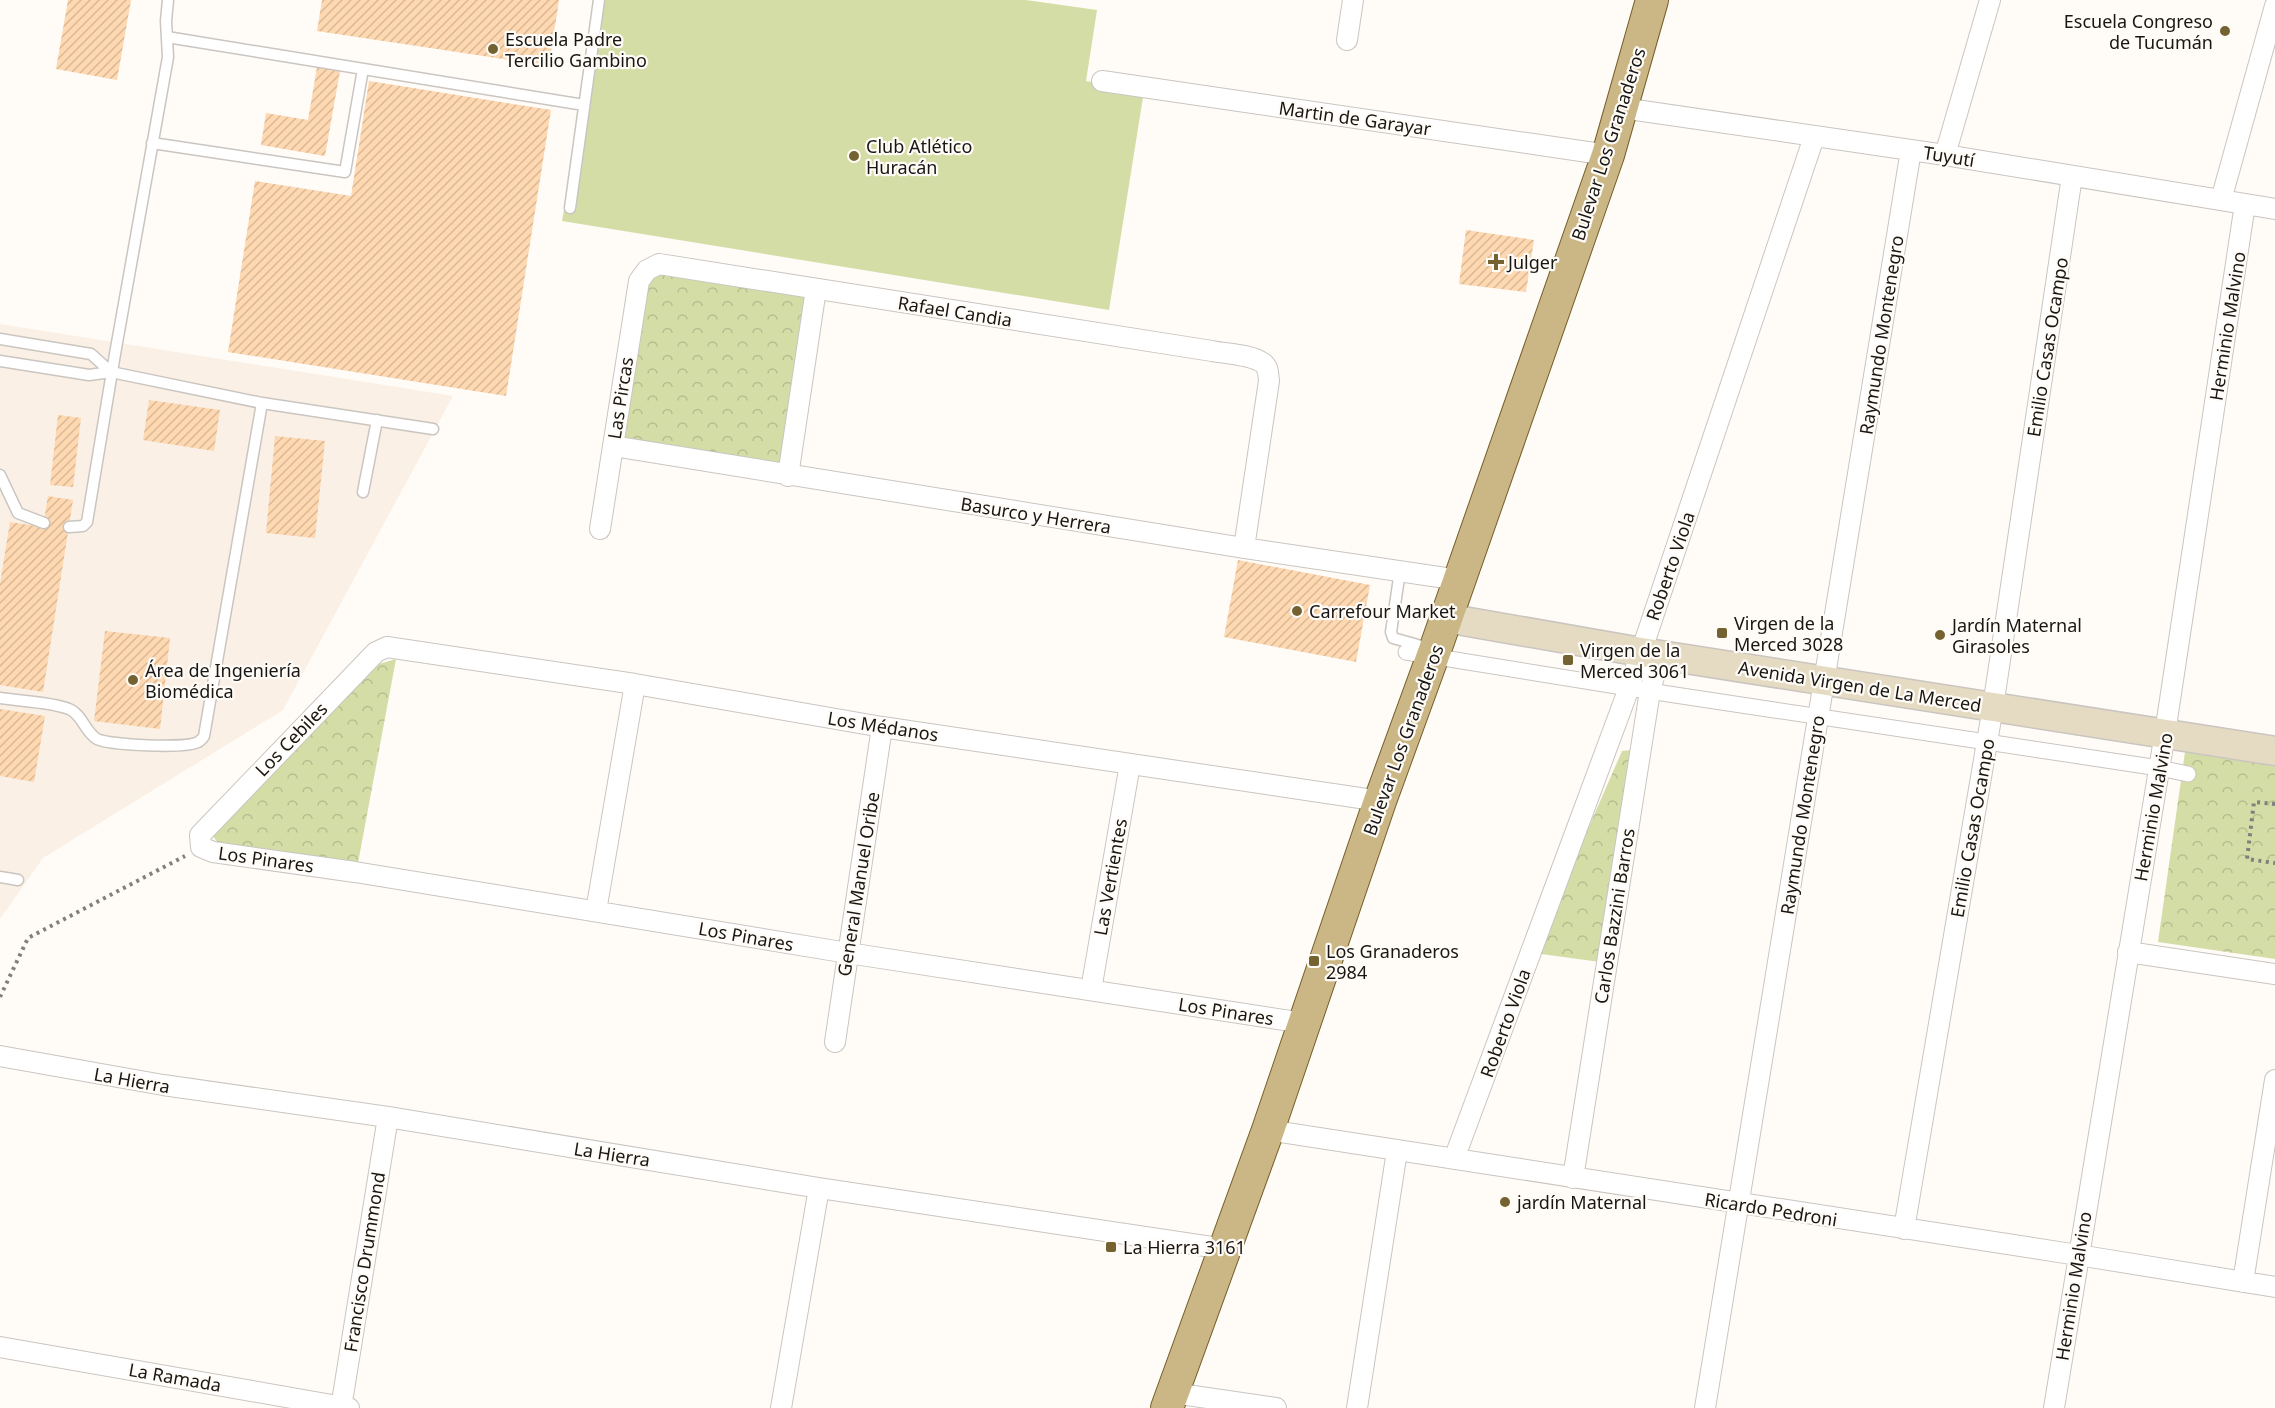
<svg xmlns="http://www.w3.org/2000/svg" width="2275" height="1408" viewBox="0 0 2275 1408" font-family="'Noto Sans',sans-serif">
	<defs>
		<pattern id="park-crowns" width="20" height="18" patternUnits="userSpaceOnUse" patternTransform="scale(1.5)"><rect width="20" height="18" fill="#d5dda7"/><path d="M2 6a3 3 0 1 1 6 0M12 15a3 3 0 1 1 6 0" fill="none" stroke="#b6bd8f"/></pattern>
		<pattern id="building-hatch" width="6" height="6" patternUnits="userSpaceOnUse" patternTransform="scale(1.5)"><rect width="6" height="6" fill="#fed8b0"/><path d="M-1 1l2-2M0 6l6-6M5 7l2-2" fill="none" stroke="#d9b996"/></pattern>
	</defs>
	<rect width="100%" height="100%" fill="#fffbf6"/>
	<path fill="#fbf0e5" d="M0 324 453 396 283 710 43 858 0 919Z"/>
	<path fill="url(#park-crowns)" d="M647 270 816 289 788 476 613 448Z
		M396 659 358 863 218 843 212 835 379 664Z
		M2186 745 2275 758V959L2158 942Z
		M1631 750 1636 756 1600 962 1534 953 1622 751Z"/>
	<path fill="#d5dda7" d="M602 0H1026L1097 10 1086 81 1144 91 1109 310 562 221Z"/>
	<path fill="url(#building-hatch)" d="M68 0H131L117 80 56 69Z
		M322 0H559L549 66 317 31Z
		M317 67 340 71 325 156 261 145 266 113 308 120Z
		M369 81 551 110 506 396 228 352 255 181 351 196Z
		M1466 230 1534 240 1526 292 1459 284Z
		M149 400 220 410 214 451 143 440Z
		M58 415 81 418 73 487 50 485Z
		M275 436 325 441 315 538 266 533Z
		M48 496 73 500 43 692 0 685V584L10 522 43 527Z
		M1238 560 1370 585 1356 662 1224 637Z
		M105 631 170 638 160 729 94 721Z
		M0 709 45 716 34 782 0 776Z"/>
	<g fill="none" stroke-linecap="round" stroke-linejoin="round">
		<defs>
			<path id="service" d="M167 37 584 105
				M152 143 345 172 363 69
				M570 208 599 0
				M0 339 91 354 111 372
				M0 361 89 375 111 372 262 403 204 736C204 737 199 742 198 742 186 749 109 745 97 739 85 732 82 714 69 709 52 702 19 701 0 698
				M262 403 433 429
				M0 475 18 513 44 523
				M363 492 377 420
				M69 527 83 526 87 522 115 354 168 57 166 21 168 0
				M1400 571 1391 632 1393 638 1432 649
				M0 877 18 880"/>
			<path id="pedestrian" d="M1406 652 1629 688 2159 768 2188 774"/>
			<path id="minor" d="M1347 40 1353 0
				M1102 81 1608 155
				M1622 108 1945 155 2275 209
				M1945 155 1990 0
				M2221 200 2275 6
				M613 446 1244 548 1459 580
				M788 476 816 289
				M600 529 639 281 647 270 659 264 1212 351C1227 354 1250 354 1263 363 1269 368 1268 374 1269 381L1244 548
				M596 911 635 684
				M2128 952 2275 974
				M1091 990 1130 764
				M1304 1023 848 953 355 872 213 852 201 847 200 835 376 652 387 647 635 684 882 727 1380 801
				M835 1042 882 727
				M0 1056 163 1085 388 1117 819 1188 1225 1249
				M1268 1130 2078 1255 2275 1287
				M1454 1159 1629 688 1814 137
				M1573 1178 1650 691 1660 655
				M1904 1229 1993 707 2072 176
				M2243 1282 2275 1080
				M0 1347 349 1408
				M1173 1393 1276 1408
				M341 1408 388 1117
				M781 1408 819 1188
				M1357 1408 1397 1151
				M1705 1408 1911 150
				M2054 1408 2165 733 2245 204"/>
			<path id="secondary" d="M1446 618 1641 652 2275 751"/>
			<path id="primary" d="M1167 1408 1268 1130 1380 801 1435 650 1608 155 1652 0"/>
		</defs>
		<use href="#service" stroke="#cac5c0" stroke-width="13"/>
		<use href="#pedestrian" stroke="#cac5c0" stroke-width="17"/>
		<use href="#minor" stroke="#cac5c0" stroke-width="22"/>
		<use href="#secondary" stroke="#cac5c0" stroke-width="31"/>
		<use href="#primary" stroke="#755f29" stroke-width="34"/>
		<path stroke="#82807d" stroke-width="4" stroke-dasharray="3 4.5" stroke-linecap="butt" d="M2275 804 2254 802 2247 859 2275 863
			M0 997 28 938 185 856"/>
		<use href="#service" stroke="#fff" stroke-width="10"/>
		<use href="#pedestrian" stroke="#fff" stroke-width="15"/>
		<use href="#minor" stroke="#fff" stroke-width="20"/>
		<use href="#secondary" stroke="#e5dbc2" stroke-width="28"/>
		<use href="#primary" stroke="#cbb685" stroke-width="32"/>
	</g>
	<g fill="#746331" stroke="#fffbf6" stroke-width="2">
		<circle cx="2225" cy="31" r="6"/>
		<circle cx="493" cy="49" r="6"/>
		<circle cx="854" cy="156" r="6"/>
		<path d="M1493 253h6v6h6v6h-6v6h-6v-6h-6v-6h6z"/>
		<circle cx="1297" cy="611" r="6"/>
		<rect x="1716" y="627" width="12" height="12" rx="3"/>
		<circle cx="1940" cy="635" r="6"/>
		<rect x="1562" y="654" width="12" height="12" rx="3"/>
		<circle cx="133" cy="680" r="6"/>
		<rect x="1308" y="955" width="12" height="12" rx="3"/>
		<circle cx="1505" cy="1202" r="6"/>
		<rect x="1105" y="1241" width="12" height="12" rx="3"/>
	</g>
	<g text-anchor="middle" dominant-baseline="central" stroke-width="4.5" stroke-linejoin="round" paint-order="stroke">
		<g font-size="18" fill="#171614" stroke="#fffbf6" text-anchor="start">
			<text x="2213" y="21" text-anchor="end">Escuela Congreso<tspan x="2213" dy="21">de Tucumán</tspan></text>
			<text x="505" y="39">Escuela Padre<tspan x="505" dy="21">Tercilio Gambino</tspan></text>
			<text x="866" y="146">Club Atlético<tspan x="866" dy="21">Huracán</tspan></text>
			<text x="1508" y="262">Julger</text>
			<text x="1309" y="611">Carrefour Market</text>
			<text x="1734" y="623">Virgen de la<tspan x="1734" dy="21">Merced 3028</tspan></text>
			<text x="1952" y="625">Jardín Maternal<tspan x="1952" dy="21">Girasoles</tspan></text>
			<text x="1580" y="650">Virgen de la<tspan x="1580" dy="21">Merced 3061</tspan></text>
			<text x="145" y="670">Área de Ingeniería<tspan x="145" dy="21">Biomédica</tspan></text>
			<text x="1326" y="951">Los Granaderos<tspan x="1326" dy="21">2984</tspan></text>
			<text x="1517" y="1202">jardín Maternal</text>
			<text x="1123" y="1247">La Hierra 3161</text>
		</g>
		<g font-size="18" fill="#171614" stroke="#fffbf6">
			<text transform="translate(1355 118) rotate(8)">Martin de Garayar</text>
			<text transform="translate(1608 144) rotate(-72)">Bulevar Los Granaderos</text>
			<text transform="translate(1949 156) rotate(9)">Tuyutí</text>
			<text transform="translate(955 311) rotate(9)">Rafael Candia</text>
			<text transform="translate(2227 326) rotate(-81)">Herminio Malvino</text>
			<text transform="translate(1881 335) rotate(-81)">Raymundo Montenegro</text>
			<text transform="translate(2047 347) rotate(-81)">Emilio Casas Ocampo</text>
			<text transform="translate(620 398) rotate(-81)">Las Pircas</text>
			<text transform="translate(1036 515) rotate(9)">Basurco y Herrera</text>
			<text transform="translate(1670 566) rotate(-71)">Roberto Viola</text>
			<text transform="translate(1860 686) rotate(9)">Avenida Virgen de La Merced</text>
			<text transform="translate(883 726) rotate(9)">Los Médanos</text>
			<text transform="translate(291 739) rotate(-46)">Los Cebiles</text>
			<text transform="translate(1403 740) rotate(-70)">Bulevar Los Granaderos</text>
			<text transform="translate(2153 807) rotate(-80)">Herminio Malvino</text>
			<text transform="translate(1802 815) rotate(-81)">Raymundo Montenegro</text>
			<text transform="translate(1972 828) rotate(-80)">Emilio Casas Ocampo</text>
			<text transform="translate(266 859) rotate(8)">Los Pinares</text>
			<text transform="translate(1110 877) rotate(-80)">Las Vertientes</text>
			<text transform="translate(858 884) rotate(-81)">General Manuel Oribe</text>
			<text transform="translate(1614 916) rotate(-81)">Carlos Bazzini Barros</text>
			<text transform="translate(746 936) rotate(10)">Los Pinares</text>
			<text transform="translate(1226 1011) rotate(9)">Los Pinares</text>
			<text transform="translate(1505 1023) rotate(-70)">Roberto Viola</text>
			<text transform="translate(132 1080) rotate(10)">La Hierra</text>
			<text transform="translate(612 1154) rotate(9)">La Hierra</text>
			<text transform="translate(1771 1209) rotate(9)">Ricardo Pedroni</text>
			<text transform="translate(364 1262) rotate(-81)">Francisco Drummond</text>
			<text transform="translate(2073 1286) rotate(-81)">Herminio Malvino</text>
			<text transform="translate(175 1377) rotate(10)">La Ramada</text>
		</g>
	</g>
</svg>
